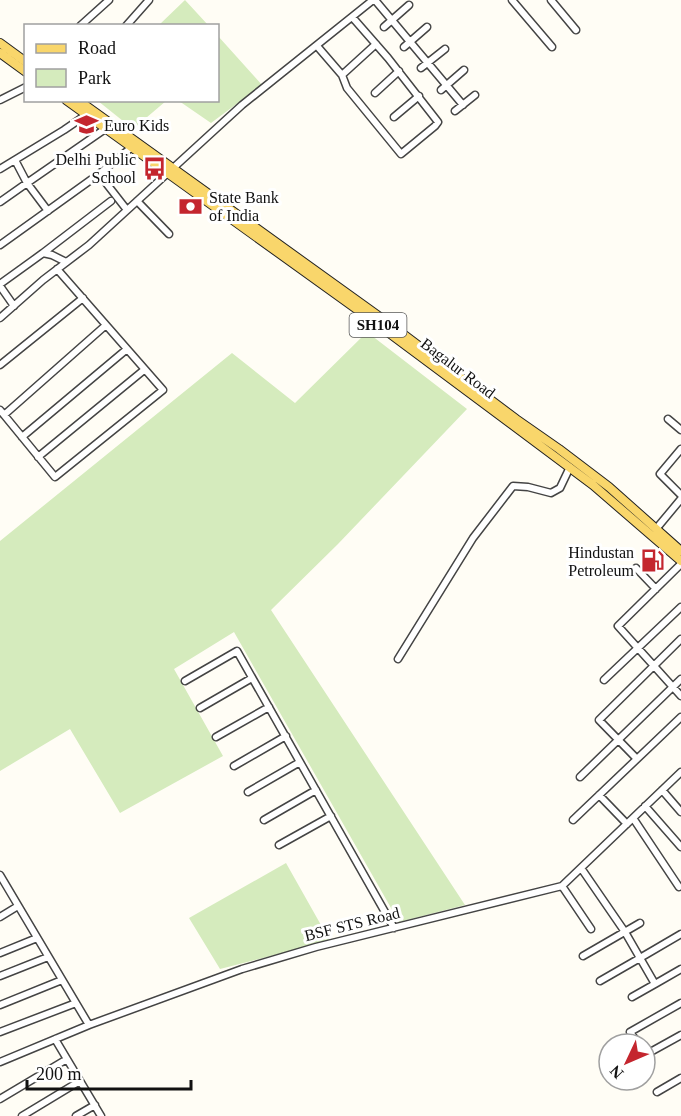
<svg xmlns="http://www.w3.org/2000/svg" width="681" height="1116" viewBox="0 0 681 1116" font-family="'Times New Roman',serif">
	<rect width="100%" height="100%" fill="#fffdf5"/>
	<path fill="#d5ebbd" d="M185 0 208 25H159Z
		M218 36 262 85 211 123 179 101 218 100Z
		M98 101H166L133 129Z
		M367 332 467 409 338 544 271 610 465 905 399 922 234 632 174 669 223 756 120 813 70 729 0 771V541L232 353 295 403Z
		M286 863 330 941 220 969 189 918Z"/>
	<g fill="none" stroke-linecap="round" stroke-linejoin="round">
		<defs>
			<path id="minor" d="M375 0 463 105
				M512 0 552 47
				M551 0 576 30
				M80 26 109 0
				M126 26 149 0
				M384 27 409 5
				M317 46 342 75 347 88 401 154 435 126 438 122 388 58 353 18
				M404 47 427 27
				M421 68 445 49
				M342 75 376 44
				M441 90 464 70
				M375 93 399 71
				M0 100 26 87
				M455 111 475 95
				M394 117 419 96
				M15 160 27 183 105 129
				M0 169 64 130 86 115
				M99 174 132 147
				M137 201 169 234
				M0 202 27 183 48 211
				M0 245 99 174 127 210
				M43 253 111 201
				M0 284 43 253 52 255 66 262
				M0 286 14 306
				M0 318 43 280 89 245 242 105 373 0
				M0 365 83 298
				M0 410 55 477 163 390 57 269
				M4 415 106 325
				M668 419 681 430
				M22 437 127 349
				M681 449 660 474 681 495
				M38 457 144 370
				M656 529 681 499
				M681 564 618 626 681 696
				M636 568 656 589
				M398 659 473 538 513 486 528 487 551 493 560 488 570 467
				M604 680 681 607
				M185 681 237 651 394 928
				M200 708 252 678
				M216 737 269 707
				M637 759 599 720 681 639
				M234 766 286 736
				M580 777 681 679
				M662 790 681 812
				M248 792 300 762
				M599 795 627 824
				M645 806 681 847
				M633 818 679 887
				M264 820 316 790
				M573 820 681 717
				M279 845 331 816
				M581 868 625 932 640 958 681 934
				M0 875 89 1025
				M562 886 591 929
				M0 917 18 906
				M0 953 37 938
				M583 956 640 923
				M0 976 48 957
				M600 981 640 958 655 984 681 969
				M632 997 655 984
				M0 1005 62 980
				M0 1032 76 1003
				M55 1039 101 1116
				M635 1039 630 1032 681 1003
				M645 1055 681 1035
				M0 1062 89 1025 242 969 316 947 562 886 681 772
				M657 1092 681 1078
				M0 1099 67 1059
				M22 1116 80 1081
				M76 1116 95 1105"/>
			<path id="major" d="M0 43 26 62
				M0 53 26 72
				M66 100 369 318 593 485 681 561
				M78 100 391 325 516 419 559 449 609 487 681 551"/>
		</defs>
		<use href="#minor" stroke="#444" stroke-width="9"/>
		<use href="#major" stroke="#222" stroke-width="10"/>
		<use href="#minor" stroke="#fff" stroke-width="6"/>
		<use href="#major" stroke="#f9d66b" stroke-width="8"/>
	</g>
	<defs>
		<symbol id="school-bare" viewBox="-9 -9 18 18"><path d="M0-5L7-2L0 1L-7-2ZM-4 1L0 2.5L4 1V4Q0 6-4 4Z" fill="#c4262e" stroke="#fff" stroke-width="2.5" paint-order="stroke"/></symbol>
		<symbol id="bus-bare" viewBox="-9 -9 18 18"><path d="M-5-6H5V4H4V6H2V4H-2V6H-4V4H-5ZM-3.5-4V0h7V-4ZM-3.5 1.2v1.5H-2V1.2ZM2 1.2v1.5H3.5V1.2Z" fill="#c4262e" stroke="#fff" stroke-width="2.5" paint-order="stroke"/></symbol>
		<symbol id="bank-bare" viewBox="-9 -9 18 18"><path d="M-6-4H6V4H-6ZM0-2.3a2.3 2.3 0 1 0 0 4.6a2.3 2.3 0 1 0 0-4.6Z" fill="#c4262e" stroke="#fff" stroke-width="2.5" paint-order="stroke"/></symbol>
		<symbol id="fuel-bare" viewBox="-9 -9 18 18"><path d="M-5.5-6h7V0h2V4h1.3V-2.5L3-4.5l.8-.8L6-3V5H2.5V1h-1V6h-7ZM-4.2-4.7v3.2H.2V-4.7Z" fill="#c4262e" stroke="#fff" stroke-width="2.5" paint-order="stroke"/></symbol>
	</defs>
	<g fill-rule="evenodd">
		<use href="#school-bare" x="70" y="108" width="33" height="33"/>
		<use href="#bus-bare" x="138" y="152" width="33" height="33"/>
		<use href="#bank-bare" x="174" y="190" width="33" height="33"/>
		<use href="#fuel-bare" x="636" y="544" width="33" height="33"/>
	</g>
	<g text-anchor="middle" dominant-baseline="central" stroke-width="6" stroke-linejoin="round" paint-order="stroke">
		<rect fill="#fff" stroke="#585858" stroke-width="1.5" x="349.5" y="313" width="57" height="24" rx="4.5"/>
		<g font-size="15" font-weight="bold" fill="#111">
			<text x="378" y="325">SH104</text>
		</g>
		<g font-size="16" fill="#111" stroke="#fff" text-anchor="start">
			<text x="104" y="125">Euro Kids</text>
			<text x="136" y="159" text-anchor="end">Delhi Public<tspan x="136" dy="18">School</tspan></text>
			<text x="209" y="197">State Bank<tspan x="209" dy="18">of India</tspan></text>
			<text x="634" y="552" text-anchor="end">Hindustan<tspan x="634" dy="18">Petroleum</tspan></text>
		</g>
		<g font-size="16" fill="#111" stroke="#fff">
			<text transform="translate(458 368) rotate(37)">Bagalur Road</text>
			<text transform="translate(352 924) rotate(-14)">BSF STS Road</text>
		</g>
	</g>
	<rect x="24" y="24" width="195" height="78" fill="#ffffff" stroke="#a0a0a0" stroke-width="1.5"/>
	<rect x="36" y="44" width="30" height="9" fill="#f9d66b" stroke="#a0a0a0" stroke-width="1.5"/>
	<text x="78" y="54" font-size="18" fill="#111111">Road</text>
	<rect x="36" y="69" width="30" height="18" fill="#d5ebbd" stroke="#a0a0a0" stroke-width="1.5"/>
	<text x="78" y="84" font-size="18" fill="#111111">Park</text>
	<g transform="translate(627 1062) rotate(226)"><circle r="28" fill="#ffffff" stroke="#a0a0a0" stroke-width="1.5"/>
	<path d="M0-4.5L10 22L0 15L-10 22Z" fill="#c4262e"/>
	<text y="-9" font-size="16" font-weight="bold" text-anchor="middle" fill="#111111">N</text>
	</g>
	<path d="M27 1080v9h164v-9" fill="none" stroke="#111111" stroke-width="3"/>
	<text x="36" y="1080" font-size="18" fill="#111111" stroke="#ffffff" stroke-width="4.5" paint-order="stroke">200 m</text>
</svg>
